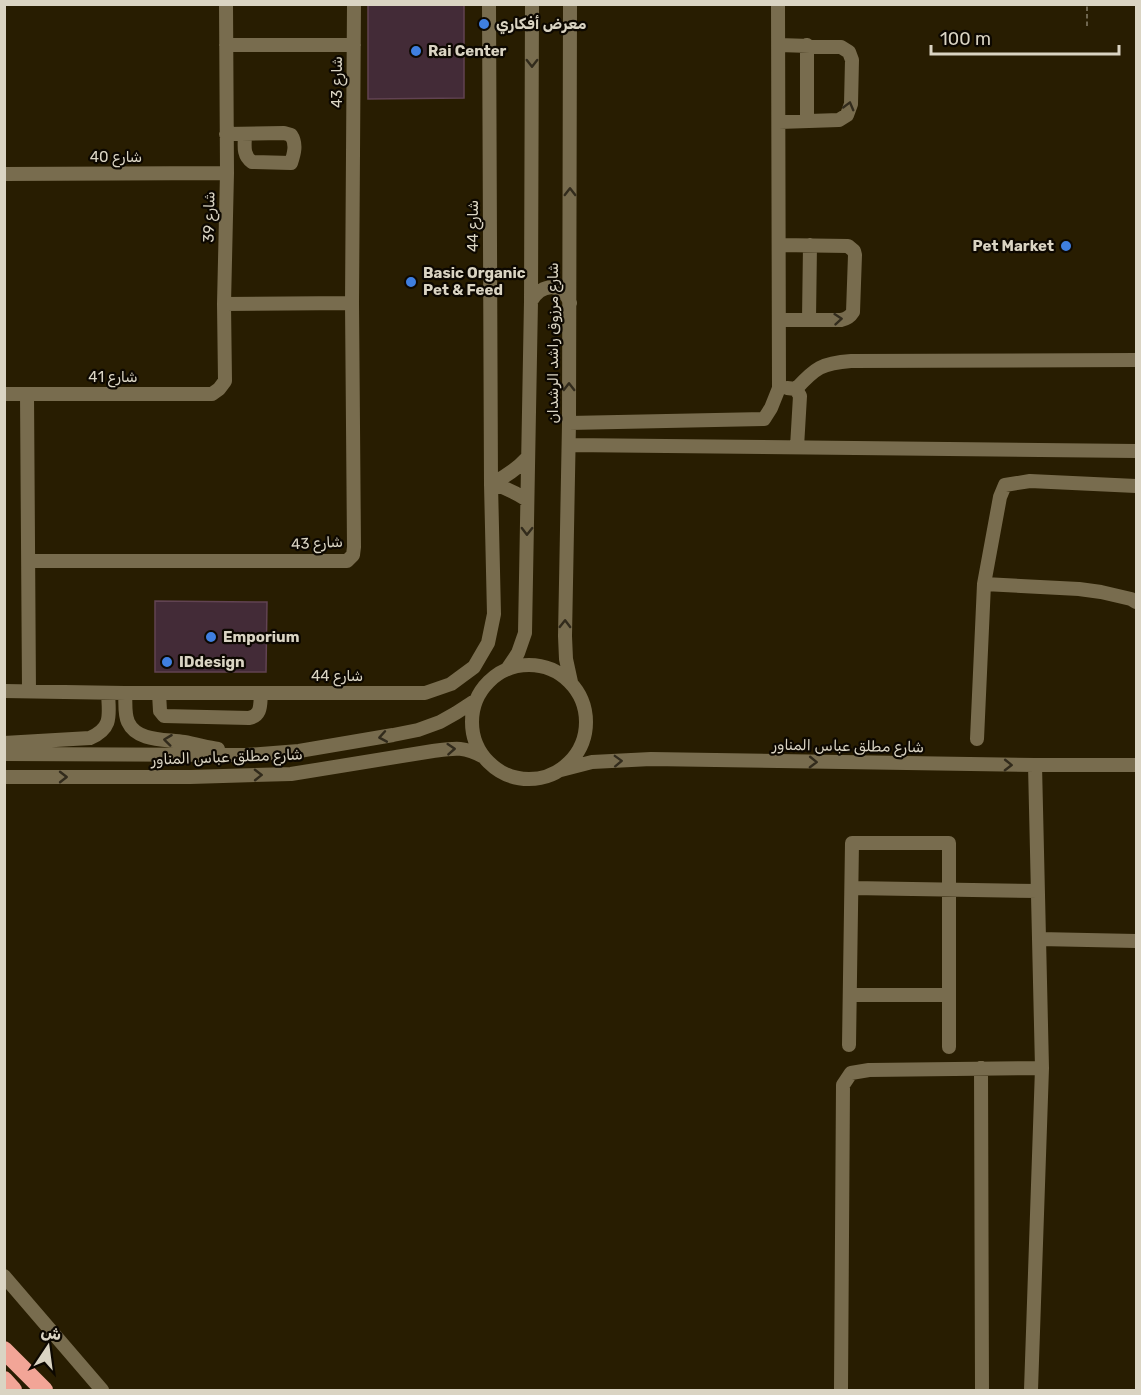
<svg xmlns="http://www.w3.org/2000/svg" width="1141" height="1395" viewBox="0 0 1141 1395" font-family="Rubik,'Noto Sans Arabic',sans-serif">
	<rect width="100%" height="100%" fill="#281d01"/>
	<path fill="#432b37" stroke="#614352" stroke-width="1.5" d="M368 4H464V98L368 99Z
		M155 601 267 602 266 672H155Z"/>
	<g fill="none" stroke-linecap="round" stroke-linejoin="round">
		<path stroke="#6f664f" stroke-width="2" stroke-dasharray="4.5 3" stroke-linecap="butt" d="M1087 26V4"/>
		<path stroke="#786c4e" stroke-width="14" d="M570 4 569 423 565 636 566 659 571 682
			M226 45H354
			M779 45 841 47 849 52 852 60 851 104 847 115 839 120 779 122
			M807 121V45
			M226 134 284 133 291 135C297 144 294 154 291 163L252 162C242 155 245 144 245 134
			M4 174 227 173
			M779 245 848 246 854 251 855 255 853 312C850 317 847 319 841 320H779
			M531 301C542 283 562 282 570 303
			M224 304 352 303
			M809 320 810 245
			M787 388 796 389 800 396 797 447
			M796 389C815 368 822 363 851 361L1136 360
			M4 394H212L219 389 225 381 224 304 227 173 226 4
			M27 394 29 691
			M569 423 764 419 771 408 779 388 778 4
			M569 445 1136 451
			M491 484C505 477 517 469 527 458
			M491 484C505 487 515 492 527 500
			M29 561H347L353 555 354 547 352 303 354 4
			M984 584 1079 589 1101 592 1131 599 1136 602
			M472 722a57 57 0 1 1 114 0a57 57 0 1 1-114 0Z
			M508 668 518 653 525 633 531 301 532 4
			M4 691 125 693H425L451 684 474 667 488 643 494 614 491 484 489 4
			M125 693C126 702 124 713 128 722 137 742 166 739 184 742 195 744 207 747 218 749
			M159 693 160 711 164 716 249 718C262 716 260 704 261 693
			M977 739 984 584 1000 497 1005 485 1030 481 1136 486
			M4 743 90 738C113 728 109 715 108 693
			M4 754 246 755 299 751 393 735 418 730 440 722 456 713 476 700
			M561 770 592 762 651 759 1035 765H1136
			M4 777H190L291 774 433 751C455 748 463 746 484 757
			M852 888 1038 891
			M1039 939 1136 941
			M850 995H949
			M849 1045 852 843H949V1047
			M981 1068 982 1390
			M4 1276 102 1390
			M841 1390 843 1085 851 1073 869 1070 1042 1068
			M1031 1390 1042 1068 1035 765"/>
		<path stroke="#f2a597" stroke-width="18" d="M4 1350 44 1390
			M4 1380 13 1390"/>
	</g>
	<defs><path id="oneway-chevron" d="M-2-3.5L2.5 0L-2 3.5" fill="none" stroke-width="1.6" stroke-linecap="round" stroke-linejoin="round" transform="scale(1.5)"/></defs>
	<g stroke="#322b1c">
		<use href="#oneway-chevron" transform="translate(532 63) rotate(90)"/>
		<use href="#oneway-chevron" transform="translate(849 106) rotate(-75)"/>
		<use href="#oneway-chevron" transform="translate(570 192) rotate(-90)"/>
		<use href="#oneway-chevron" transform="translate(838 319) rotate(-5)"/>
		<use href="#oneway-chevron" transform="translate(569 387) rotate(-90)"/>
		<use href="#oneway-chevron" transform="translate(527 531) rotate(91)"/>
		<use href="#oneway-chevron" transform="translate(565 624) rotate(-89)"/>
		<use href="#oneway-chevron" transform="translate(383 737) rotate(170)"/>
		<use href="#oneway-chevron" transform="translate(168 740) rotate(-173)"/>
		<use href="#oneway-chevron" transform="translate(451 749) rotate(-4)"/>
		<use href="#oneway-chevron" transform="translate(618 761) rotate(-2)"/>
		<use href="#oneway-chevron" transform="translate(813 762) rotate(1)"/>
		<use href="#oneway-chevron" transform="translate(1008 765) rotate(1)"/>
		<use href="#oneway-chevron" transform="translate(258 775) rotate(-1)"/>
		<use href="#oneway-chevron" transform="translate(63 777)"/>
	</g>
	<g fill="#3f7fe0" stroke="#0d0801" stroke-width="2">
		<circle cx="484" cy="24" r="6"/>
		<circle cx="416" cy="51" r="6"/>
		<circle cx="1066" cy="246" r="6"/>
		<circle cx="411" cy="282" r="6"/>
		<circle cx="211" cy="637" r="6"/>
		<circle cx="167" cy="662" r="6"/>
	</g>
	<g text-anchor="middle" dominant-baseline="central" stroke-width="4.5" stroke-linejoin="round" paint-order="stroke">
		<g font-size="15" font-weight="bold" fill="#dad4c3" stroke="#0d0801" text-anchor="start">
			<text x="496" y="24">معرض أفكاري</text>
			<text x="428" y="51">Rai Center</text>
			<text x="1054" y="246" text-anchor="end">Pet Market</text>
			<text x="423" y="273">Basic Organic<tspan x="423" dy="17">Pet &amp; Feed</tspan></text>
			<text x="223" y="637">Emporium</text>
			<text x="179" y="662">IDdesign</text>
		</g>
		<g font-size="15" fill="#dad4c3" stroke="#0d0801">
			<text transform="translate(337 82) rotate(-90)">شارع 43</text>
			<text x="116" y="157">شارع 40</text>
			<text transform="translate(209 217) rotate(-89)">شارع 39</text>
			<text transform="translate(473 226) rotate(-90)">شارع 44</text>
			<text transform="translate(553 343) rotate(-90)">شارع مرزوق راشد الرشدان</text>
			<text x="113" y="377">شارع 41</text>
			<text transform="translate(317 543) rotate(-3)">شارع 43</text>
			<text x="337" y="676">شارع 44</text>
			<text transform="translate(848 746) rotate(1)">شارع مطلق عباس المناور</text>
			<text transform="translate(227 757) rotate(-2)">شارع مطلق عباس المناور</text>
		</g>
	</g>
	<rect width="1141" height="1395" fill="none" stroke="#dad4c3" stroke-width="12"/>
	<g transform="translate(48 1347) rotate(13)" stroke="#0d0801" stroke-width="4.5" paint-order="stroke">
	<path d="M0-4.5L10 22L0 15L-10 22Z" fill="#dad4c3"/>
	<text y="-9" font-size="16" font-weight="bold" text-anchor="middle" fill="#dad4c3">ش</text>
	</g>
	<path d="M931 45v9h188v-9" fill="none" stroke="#dad4c3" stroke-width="3"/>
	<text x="940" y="45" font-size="18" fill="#dad4c3" stroke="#0d0801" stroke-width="4.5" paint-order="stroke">100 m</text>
</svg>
